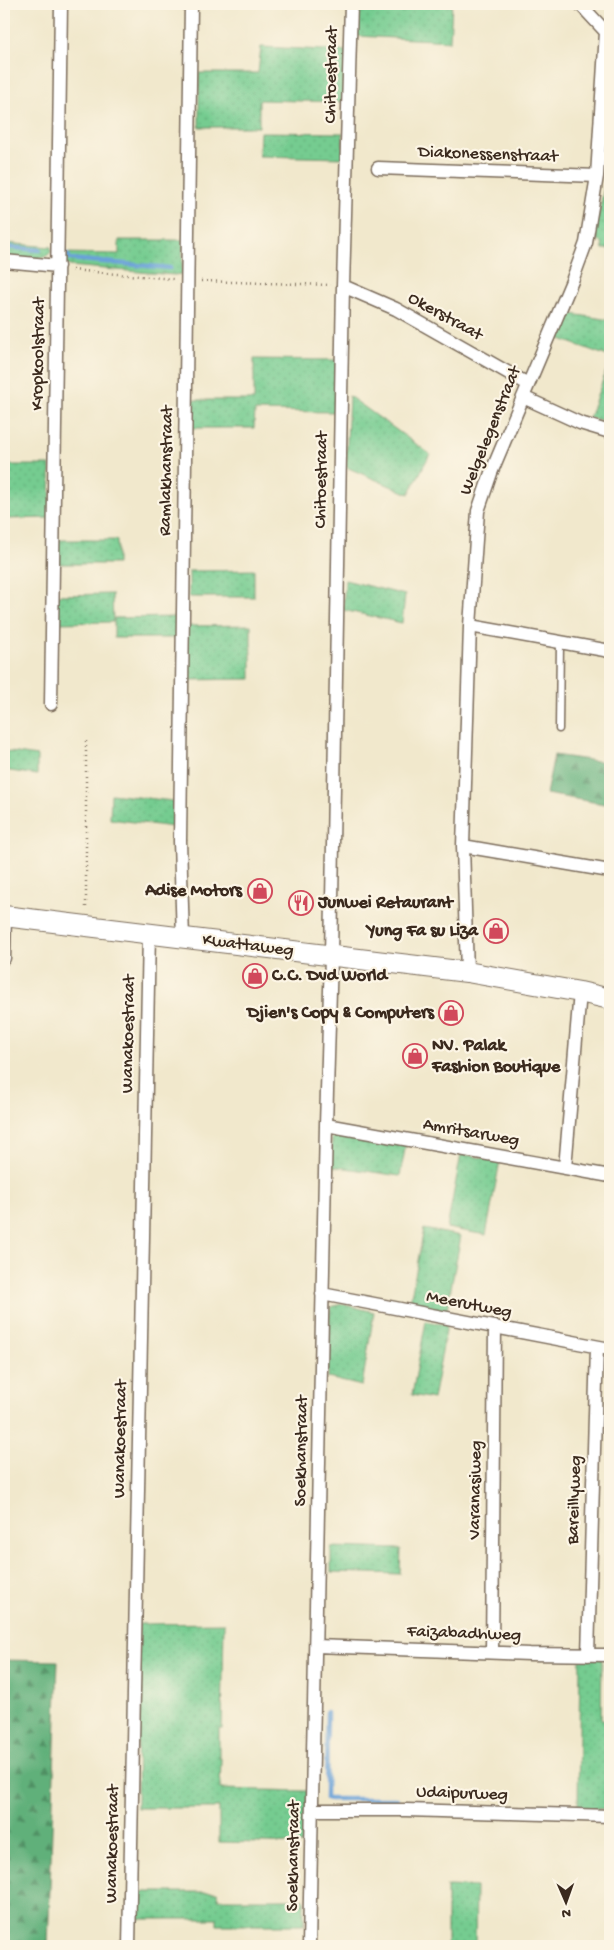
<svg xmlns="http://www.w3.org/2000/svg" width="614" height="1950" viewBox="0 0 614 1950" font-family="'Gochi Hand',sans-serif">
	<defs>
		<pattern id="grass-dots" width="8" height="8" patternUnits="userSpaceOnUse" patternTransform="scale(1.25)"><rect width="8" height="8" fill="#75cc90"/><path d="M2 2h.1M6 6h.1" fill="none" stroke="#66af7c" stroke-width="1.8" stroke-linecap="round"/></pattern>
		<pattern id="forest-firs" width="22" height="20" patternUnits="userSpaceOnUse" patternTransform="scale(1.25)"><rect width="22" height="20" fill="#60b07a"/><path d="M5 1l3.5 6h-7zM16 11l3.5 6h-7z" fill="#508f63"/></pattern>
	</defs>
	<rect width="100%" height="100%" fill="#fcf5e5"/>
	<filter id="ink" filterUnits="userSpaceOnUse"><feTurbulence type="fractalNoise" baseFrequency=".02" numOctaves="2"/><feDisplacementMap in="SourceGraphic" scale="10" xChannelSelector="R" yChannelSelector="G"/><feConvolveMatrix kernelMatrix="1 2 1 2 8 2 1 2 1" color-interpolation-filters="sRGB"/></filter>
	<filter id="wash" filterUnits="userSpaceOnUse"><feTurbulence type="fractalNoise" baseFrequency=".0096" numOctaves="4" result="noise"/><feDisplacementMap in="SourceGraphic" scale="20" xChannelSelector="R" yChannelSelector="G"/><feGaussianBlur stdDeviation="1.12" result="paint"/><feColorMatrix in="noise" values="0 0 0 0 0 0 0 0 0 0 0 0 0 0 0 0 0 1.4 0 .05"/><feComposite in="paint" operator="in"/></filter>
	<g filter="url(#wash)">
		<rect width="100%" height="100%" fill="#f1e8cc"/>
		<path fill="url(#grass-dots)" stroke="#587b57" d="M358 4H452L450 41 357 36Z
			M261 47 346 51 345 102 259 100V127H199V73H258Z
			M260 132 343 133V158L259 156Z
			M610 173V249H603L602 243 594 237 605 183 607 177Z
			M119 240H183L182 274 174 275 70 266C63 263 62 261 62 253L119 254Z
			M4 243 51 247V252C41 264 18 258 4 257Z
			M565 313 610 320V357L555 337Z
			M254 359 338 360 337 412 255 411 254 428H190L189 400H254Z
			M610 360V422L589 418Z
			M349 396 430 454 409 494 346 467Z
			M5 465H50L51 518 4 519Z
			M56 540H117V564H56Z
			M254 570V597H189V571Z
			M345 580 405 595 402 623 343 610Z
			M112 594 113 622 57 623V595Z
			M177 617V638H114V618Z
			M251 625V679L187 680 186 626Z
			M4 751 37 756V775L4 770Z
			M111 794 173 801V827L110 819Z
			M334 1133 406 1144 400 1176 331 1166 332 1139Z
			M461 1154 500 1161 486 1235 447 1228Z
			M424 1229 461 1236 446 1314 409 1307Z
			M342 1304 374 1312 362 1386 328 1378 330 1312 331 1307Z
			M426 1321 447 1325 433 1399 412 1395Z
			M331 1547 401 1549 400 1574 331 1572Z
			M224 1623 222 1729H219V1758H221L220 1789 307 1791 306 1844 219 1842V1808H137L139 1624Z
			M580 1658 602 1659 601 1720 610 1721 609 1809H578Z
			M447 1886 476 1887 475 1946H447Z
			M136 1892H218V1899H304V1925H217V1919H136Z"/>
		<path fill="url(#forest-firs)" stroke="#4e6d4c" d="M554 755 610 763V805L546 794Z
			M4 1660 58 1661 48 1946H4Z"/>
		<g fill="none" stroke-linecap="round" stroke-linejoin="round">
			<path stroke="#6aa2d8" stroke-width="4.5" d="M4 247 40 250
				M67 254 70 259 170 268
				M327 1712 326 1799H397"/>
		</g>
	</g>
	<g filter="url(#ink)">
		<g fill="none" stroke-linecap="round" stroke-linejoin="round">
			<defs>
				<path id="lane" d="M559 729 560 642"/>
				<path id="street" d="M378 168 597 176
					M4 261 58 266
					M343 286 396 309 528 384
					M523 397 580 423 610 432
					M470 626 610 651
					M51 704 61 4
					M463 846 610 871
					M183 939 180 841 191 4
					M4 958 5 916
					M467 972 463 846 470 626 478 511 491 473 572 281 586 243 597 176 606 32 580 4
					M326 1125 610 1176
					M565 1168 580 992
					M322 1294 610 1349
					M316 1646 530 1654 610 1655
					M492 1652 495 1327
					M588 1655 597 1347
					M313 1810H406L610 1816
					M129 1946 149 933
					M309 1946 326 1125 331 956 343 286 351 4"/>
				<path id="primary" d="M4 916 467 972 580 992 610 999"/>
			</defs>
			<use href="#lane" stroke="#7b6c5b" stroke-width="9"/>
			<use href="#street" stroke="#7b6c5b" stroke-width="15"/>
			<use href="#primary" stroke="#7b6c5b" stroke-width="22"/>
			<path stroke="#7b6c5b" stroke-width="2.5" stroke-dasharray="1 4" stroke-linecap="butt" d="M72 270 173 279
				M201 281 331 285
				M86 741V908"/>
			<use href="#lane" stroke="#fff" stroke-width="6"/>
			<use href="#street" stroke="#fff" stroke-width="12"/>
			<use href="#primary" stroke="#fff" stroke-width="20"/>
		</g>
	</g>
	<defs>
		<symbol id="shop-ring" viewBox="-11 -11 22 22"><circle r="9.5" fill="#fcf5e5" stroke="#d1495b" stroke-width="1.5"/><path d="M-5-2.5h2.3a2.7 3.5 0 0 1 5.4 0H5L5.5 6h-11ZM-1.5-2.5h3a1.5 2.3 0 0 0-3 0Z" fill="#d1495b"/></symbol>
		<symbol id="restaurant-ring" viewBox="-11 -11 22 22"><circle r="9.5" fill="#fcf5e5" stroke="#d1495b" stroke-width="1.5"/><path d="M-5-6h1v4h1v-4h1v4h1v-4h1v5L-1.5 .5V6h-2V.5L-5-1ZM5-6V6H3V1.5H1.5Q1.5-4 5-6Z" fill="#d1495b"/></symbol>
	</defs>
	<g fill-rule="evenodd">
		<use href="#shop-ring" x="246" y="877" width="28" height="28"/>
		<use href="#restaurant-ring" x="287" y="889" width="28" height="28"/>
		<use href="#shop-ring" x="482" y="917" width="28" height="28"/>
		<use href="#shop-ring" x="241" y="962" width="28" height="28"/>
		<use href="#shop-ring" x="437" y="999" width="28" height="28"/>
		<use href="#shop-ring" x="401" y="1042" width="28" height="28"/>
	</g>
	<g text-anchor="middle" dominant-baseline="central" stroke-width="4.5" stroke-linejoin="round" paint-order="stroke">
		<g font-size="18" fill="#3b2a1e" stroke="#fcf5e5">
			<text transform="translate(332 75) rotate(-89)">Chitoestraat</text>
			<text transform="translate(488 155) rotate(2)">Diakonessenstraat</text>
			<text transform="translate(445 317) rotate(29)">Okerstraat</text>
			<text transform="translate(39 354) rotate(-89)">Kropkoolstraat</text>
			<text transform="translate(491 431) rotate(-68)">Welgelegenstraat</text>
			<text transform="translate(167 471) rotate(-89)">Ramlakhanstraat</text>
			<text transform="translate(322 480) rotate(-89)">Chitoestraat</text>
			<text transform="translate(248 946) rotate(7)">Kwattaweg</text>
			<text transform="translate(129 1034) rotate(-89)">Wanakoestraat</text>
			<text transform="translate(471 1133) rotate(10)">Amritsarweg</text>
			<text transform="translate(469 1305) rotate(11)">Meerutweg</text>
			<text transform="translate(121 1439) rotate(-89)">Wanakoestraat</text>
			<text transform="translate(302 1451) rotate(-89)">Soekhanstraat</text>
			<text transform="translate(476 1490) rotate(-89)">Varanasiweg</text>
			<text transform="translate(575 1500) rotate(-88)">Bareillyweg</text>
			<text transform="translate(464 1634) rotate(2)">Faizabadhweg</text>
			<text transform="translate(462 1794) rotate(2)">Udaipurweg</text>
			<text transform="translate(113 1844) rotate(-89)">Wanakoestraat</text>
			<text transform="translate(294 1856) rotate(-89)">Soekhanstraat</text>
		</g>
		<g font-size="18" font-weight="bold" fill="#3b2a1e" stroke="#fcf5e5" text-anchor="end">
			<text x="242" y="891">Adise Motors</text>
			<text x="318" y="903" text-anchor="start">Junwei Retaurant</text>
			<text x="478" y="931">Yung Fa su Liza</text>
			<text x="272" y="976" text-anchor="start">C.C. Dvd World</text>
			<text x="434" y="1013">Djien's Copy &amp; Computers</text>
			<text x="432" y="1046" text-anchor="start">NV. Palak<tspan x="432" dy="21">Fashion Boutique</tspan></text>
		</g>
	</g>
	<rect width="614" height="1950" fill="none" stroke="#fcf5e5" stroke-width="20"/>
	<g transform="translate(566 1902) rotate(178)" stroke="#fcf5e5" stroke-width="4" paint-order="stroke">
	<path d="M0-4L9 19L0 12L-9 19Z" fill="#3b2a1e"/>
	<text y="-8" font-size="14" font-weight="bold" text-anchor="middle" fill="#3b2a1e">N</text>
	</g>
</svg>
